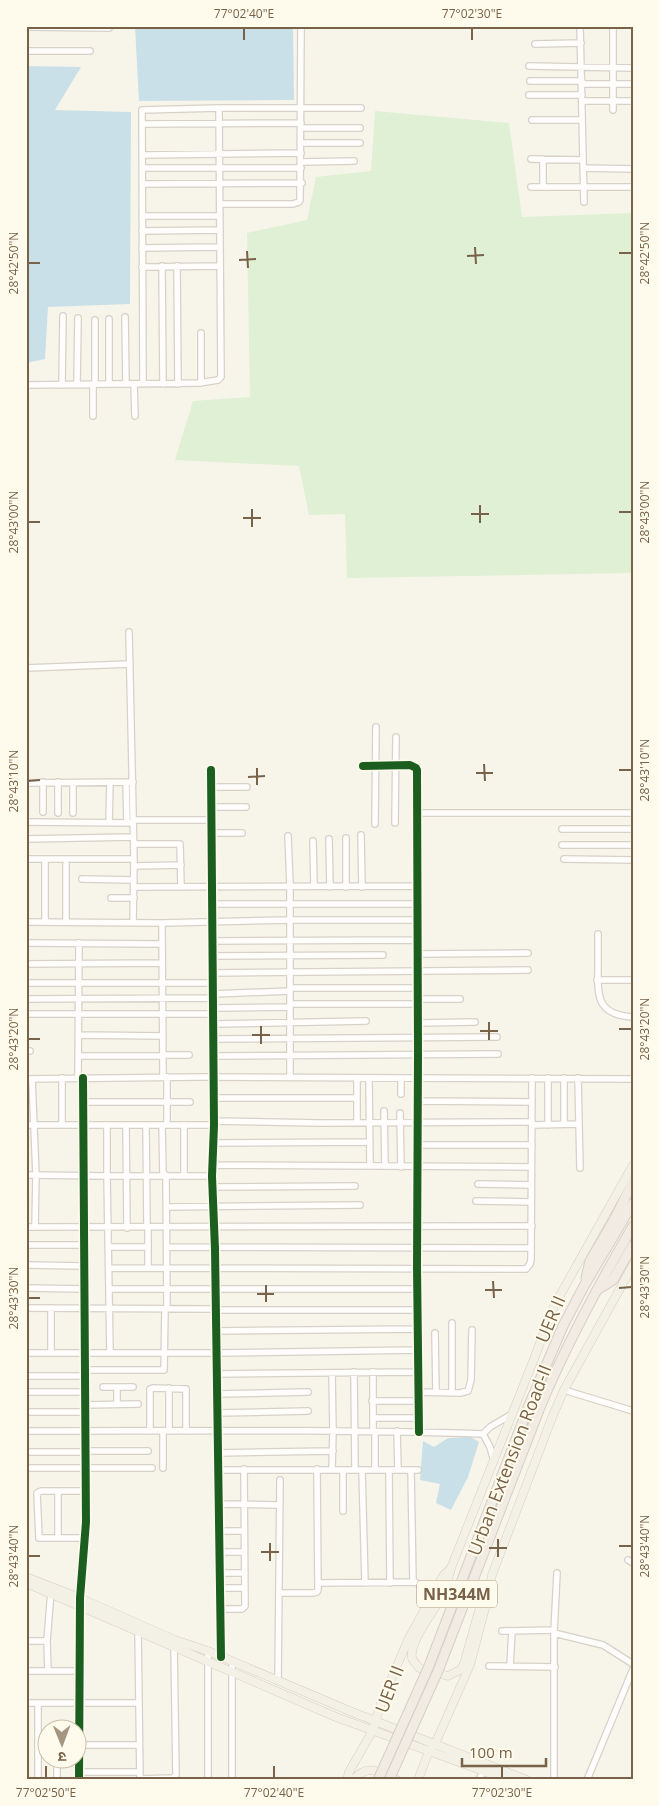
<svg xmlns="http://www.w3.org/2000/svg" width="659" height="1806" viewBox="0 0 659 1806" font-family="'Open Sans','Noto Sans Devanagari',sans-serif">
	<rect width="100%" height="100%" fill="#f7f4ea"/>
	<path fill="#dff0d4" d="M375 111 509 123 522 217 633 213V573L347 578 345 514 309 515 299 466 175 460 193 401 250 397 247 233 307 220 316 177 371 171Z"/>
	<path fill="#cae0e9" d="M135 26H293L294 100 139 101Z
		M26 66 81 67 55 110 131 112 130 304 48 307 45 359 26 363Z
		M471 1437 479 1442 468 1477 451 1510 436 1503 440 1484 420 1480 423 1441 434 1447 448 1438Z"/>
	<g fill="none" stroke-linecap="round" stroke-linejoin="round">
		<defs>
			<path id="minor" d="M580 26 584 202
				M26 27 109 28
				M535 44 581 43
				M26 51H90
				M529 66 633 68
				M530 81H582
				M582 84H633
				M529 95H582
				M582 101H633
				M613 110V26
				M532 120H582
				M143 124 301 123
				M301 128H360
				M301 143H360
				M143 155 301 153
				M531 159 583 160
				M301 162 354 161
				M143 168H301
				M583 168 633 169
				M142 184 302 183
				M531 187H633
				M543 187V159
				M220 204H293L299 202 300 200 301 26
				M142 216H220
				M142 231 220 230
				M142 248 219 247
				M162 266 163 384
				M177 266 178 384
				M142 267 219 266
				M125 317 126 384
				M95 320V384
				M201 333V383
				M77 384 78 318
				M93 384V416
				M109 384V319
				M134 384 135 416
				M143 384 142 110 219 108H361
				M26 385 199 383 218 380 221 377 219 108
				M62 385 63 316
				M129 632 134 859 133 923
				M26 668 130 664
				M363 766 410 765 416 768 417 770 418 1054 417 1267 419 1432
				M211 770 214 1125 212 1176 215 1249 221 1657
				M58 782V813
				M126 782 127 823
				M26 783 133 782
				M211 787H247
				M211 807H246
				M43 812V782
				M73 813V783
				M416 813H633
				M133 820H211
				M26 822 133 823
				M109 823 110 782
				M395 823 396 737
				M375 824 376 727
				M562 829H633
				M211 833H242
				M361 835 362 887
				M288 836 290 885V1077
				M346 838V887
				M26 839 133 837
				M329 839 330 887
				M313 841 314 886
				M134 844H180L181 887
				M562 845H633
				M26 859H134
				M45 859V922
				M564 859 633 860
				M66 864V922
				M134 866 181 865
				M82 879 134 880
				M134 887 417 886
				M111 898H134
				M212 904H417
				M26 922 162 923 289 920H416
				M162 923 163 1077
				M598 934C598 945 598 957 598 969 597 999 599 1015 633 1017
				M212 941 417 940
				M26 943 162 944
				M417 954 528 953
				M212 956 383 955
				M26 964 162 963
				M212 973 528 970
				M597 980H633
				M26 983H212
				M290 988H418
				M213 994 290 991
				M26 999 213 998
				M418 999H460
				M290 1004H417
				M213 1008 290 1007
				M26 1014H213
				M418 1023 475 1022
				M213 1024 366 1021
				M80 1035 162 1036
				M213 1039 497 1037
				M26 1051H30
				M163 1055H189
				M79 1056H163
				M213 1056 498 1054
				M167 1077V1125
				M78 1078 79 943
				M369 1078 370 1166
				M401 1078V1094
				M548 1078V1125
				M578 1078 580 1168
				M26 1079 200 1077 633 1079
				M32 1079 36 1175 35 1227
				M214 1098H357
				M417 1101 532 1102
				M83 1102H190
				M384 1111 385 1166
				M400 1113 401 1167
				M214 1121 319 1123 532 1122
				M357 1123V1078
				M564 1124V1078
				M26 1125H214
				M62 1125V1078
				M107 1125V1176H212
				M126 1125 127 1228
				M146 1125 147 1227
				M162 1125 163 1175
				M532 1125 579 1124
				M213 1143 370 1142
				M417 1145H532
				M213 1165 531 1167
				M26 1175 107 1176 110 1353
				M166 1175 167 1309
				M184 1175V1125
				M478 1184 531 1185
				M213 1187 355 1186
				M476 1201 531 1202
				M167 1207 360 1205
				M26 1227 532 1226
				M148 1227V1267
				M29 1245H83
				M108 1247H148
				M167 1247 531 1248
				M27 1265 84 1266
				M109 1268 526 1269 530 1264 531 1260 532 1078
				M26 1288 84 1289
				M109 1289H418
				M26 1308 216 1309
				M216 1310H418
				M216 1331 418 1329
				M435 1333 436 1393
				M51 1352V1308
				M26 1353H216L418 1350
				M85 1370H164L165 1309
				M354 1372 355 1470
				M332 1373 333 1431 332 1470
				M216 1374 418 1372
				M26 1376H85
				M103 1387H133
				M117 1387V1404
				M169 1388V1431
				M564 1390 633 1411
				M26 1392H85
				M418 1392 460 1393 468 1391 471 1380 472 1330
				M452 1393V1323
				M217 1394 308 1392
				M372 1401H419
				M85 1405 138 1404
				M26 1412H85
				M217 1413 308 1411
				M373 1418H419
				M26 1431C179 1431 331 1429 483 1434L490 1427 512 1414
				M150 1431V1389L153 1388 186 1389V1431
				M373 1431V1372
				M375 1431V1470
				M397 1431 398 1470
				M483 1434 490 1447 494 1461
				M86 1451H148
				M26 1452H86
				M218 1453 333 1451
				M26 1468H152
				M163 1468V1431
				M218 1470H418
				M343 1470V1511
				M362 1470 365 1583
				M389 1470 390 1583
				M411 1470 413 1582
				M58 1491V1538
				M219 1504 279 1505
				M219 1531H244
				M86 1538H39L37 1493 41 1491H86
				M219 1552H244
				M628 1560 633 1563
				M220 1573H245
				M318 1583 415 1582 434 1592
				M220 1588H245
				M280 1593H313L317 1592 318 1590 317 1469
				M220 1609H242L245 1606 244 1469
				M138 1629 140 1780
				M502 1631 554 1630
				M554 1633 603 1645 633 1664
				M26 1641H47
				M208 1651V1780
				M489 1666 555 1667
				M510 1666 512 1631
				M26 1671H79
				M48 1671 47 1641 51 1591
				M278 1681 280 1480
				M26 1703H138
				M38 1745H48
				M78 1745H139
				M57 1758V1780
				M79 1772H139
				M232 1778V1662
				M140 1779 173 1778 176 1775 174 1645
				M38 1780V1704
				M79 1780 80 1598 86 1522 83 1078
				M479 1780 484 1768
				M554 1780V1632L557 1573
				M587 1780 633 1669"/>
			<path id="major" d="M451 1568C449 1578 445 1588 441 1598 434 1611 409 1642 412 1658 413 1661 417 1665 419 1668L448 1676 460 1670 464 1664 484 1593 488 1584
				M26 1577 80 1598 175 1640 208 1651 352 1712 527 1780
				M26 1583 336 1717 508 1780
				M347 1780 349 1772 373 1730 381 1703 408 1640 443 1576 451 1568 534 1359 554 1306 633 1165
				M353 1780C368 1763 380 1772 397 1780
				M418 1780 429 1751 435 1744 470 1665 489 1593 492 1575 553 1415 564 1390 633 1265"/>
			<path id="highway" d="M586 1278 590 1261 614 1220 633 1182
				M597 1290 613 1280 633 1245
				M529 1405 563 1326 584 1286 633 1203
				M539 1410C565 1346 598 1286 633 1226"/>
		</defs>
		<use href="#minor" stroke="#d7d1c8" stroke-width="8"/>
		<use href="#major" stroke="#d6cfc5" stroke-width="9"/>
		<use href="#highway" stroke="#d6cfc5" stroke-width="11"/>
		<use href="#minor" stroke="#fefdfc" stroke-width="5.5"/>
		<use href="#major" stroke="#f3f0e5" stroke-width="8"/>
		<use href="#highway" stroke="#f1ebe4" stroke-width="9"/>
		<defs>
			<path id="highway-bridge" d="M378 1780 429 1666 529 1405
				M389 1780 438 1671 539 1410"/>
		</defs>
		<use href="#highway-bridge" stroke="#d6cfc5" stroke-width="11" stroke-linecap="butt"/>
		<use href="#highway-bridge" stroke="#f1ebe4" stroke-width="9"/>
		<defs>
			<path id="cycleway" d="M363 766 410 765 416 768 417 770 418 1054 417 1267 419 1432
				M211 770 214 1125 212 1176 215 1249 221 1657
				M79 1780 80 1598 86 1522 83 1078"/>
		</defs>
		<use href="#cycleway" stroke="#fffbec" stroke-width="11"/>
		<use href="#cycleway" stroke="#1b5e20" stroke-width="8"/>
	</g>
	<path fill="none" stroke="#786248" stroke-width="2" d="M244 28V40M472 28V40M475 247 476 264M247 251 248 268M619 253H632M467 256 484 255M239 260 256 259M28 263H40M480 505V523M252 509V527M619 512H632M471 514H489M243 518H261M28 522H40M484 764 485 781M257 768V785M619 770H632M476 773H493M248 777 265 776M28 781 40 780M489 1022V1040M261 1026V1044M619 1029H632M480 1031H498M252 1035H270M28 1039H40M493 1281 494 1298M266 1285V1302M619 1288 632 1287M485 1290H502M257 1294H274M28 1298H40M498 1539V1557M270 1543V1561M619 1546H632M489 1548H507M261 1552H279M28 1556H40M46 1766V1778M274 1766V1778M502 1766V1778"/>
	<g text-anchor="middle" dominant-baseline="central" stroke-width="4" stroke-linejoin="round" paint-order="stroke">
		<rect fill="#fffbec" stroke="#a09079" stroke-width="1" x="417" y="1580.5" width="80" height="27" rx="4"/>
		<g font-size="16" font-weight="bold" fill="#786248">
			<text x="457" y="1594">NH344M</text>
		</g>
		<g font-size="18" fill="#786248" stroke="#fffbec">
			<text transform="translate(550 1319) rotate(-67)">UER II</text>
			<text transform="translate(509 1460) rotate(-69)">Urban Extension Road-II</text>
			<text transform="translate(389 1689) rotate(-69)">UER II</text>
		</g>
	</g>
	<rect width="659" height="1806" fill="none" stroke="#fffbec" stroke-width="55"/>
	<g transform="translate(62 1744) rotate(179)"><circle r="24" fill="#fffbec" stroke="#c9beaa"/>
	<path d="M0-4L9 19L0 12L-9 19Z" fill="#a49581"/>
	<text y="-8" font-size="14" font-weight="bold" text-anchor="middle" fill="#786248">उ</text>
	</g>
	<path d="M462 1758v8h84v-8" fill="none" stroke="#786248" stroke-width="2.5"/>
	<text x="469" y="1758" font-size="15" fill="#786248" stroke="#fffbec" stroke-width="4" paint-order="stroke">100 m</text>
	<rect x="28" y="28" width="604" height="1750" fill="none" stroke="#786248" stroke-width="2"/>
	<g font-size="12" text-anchor="middle" fill="#786248">
		<text x="244" y="18">77°02'40"E</text>
		<text x="472" y="18">77°02'30"E</text>
		<text transform="translate(645 253) rotate(-90)" y="4">28°42'50"N</text>
		<text transform="translate(14 263) rotate(-90)" y="4">28°42'50"N</text>
		<text transform="translate(645 512) rotate(-90)" y="4">28°43'00"N</text>
		<text transform="translate(14 522) rotate(-90)" y="4">28°43'00"N</text>
		<text transform="translate(645 770) rotate(-90)" y="4">28°43'10"N</text>
		<text transform="translate(14 781) rotate(-90)" y="4">28°43'10"N</text>
		<text transform="translate(645 1029) rotate(-90)" y="4">28°43'20"N</text>
		<text transform="translate(14 1039) rotate(-90)" y="4">28°43'20"N</text>
		<text transform="translate(645 1287) rotate(-90)" y="4">28°43'30"N</text>
		<text transform="translate(14 1298) rotate(-90)" y="4">28°43'30"N</text>
		<text transform="translate(645 1546) rotate(-90)" y="4">28°43'40"N</text>
		<text transform="translate(14 1556) rotate(-90)" y="4">28°43'40"N</text>
		<text x="46" y="1797">77°02'50"E</text>
		<text x="274" y="1797">77°02'40"E</text>
		<text x="502" y="1797">77°02'30"E</text>
	</g>
</svg>
